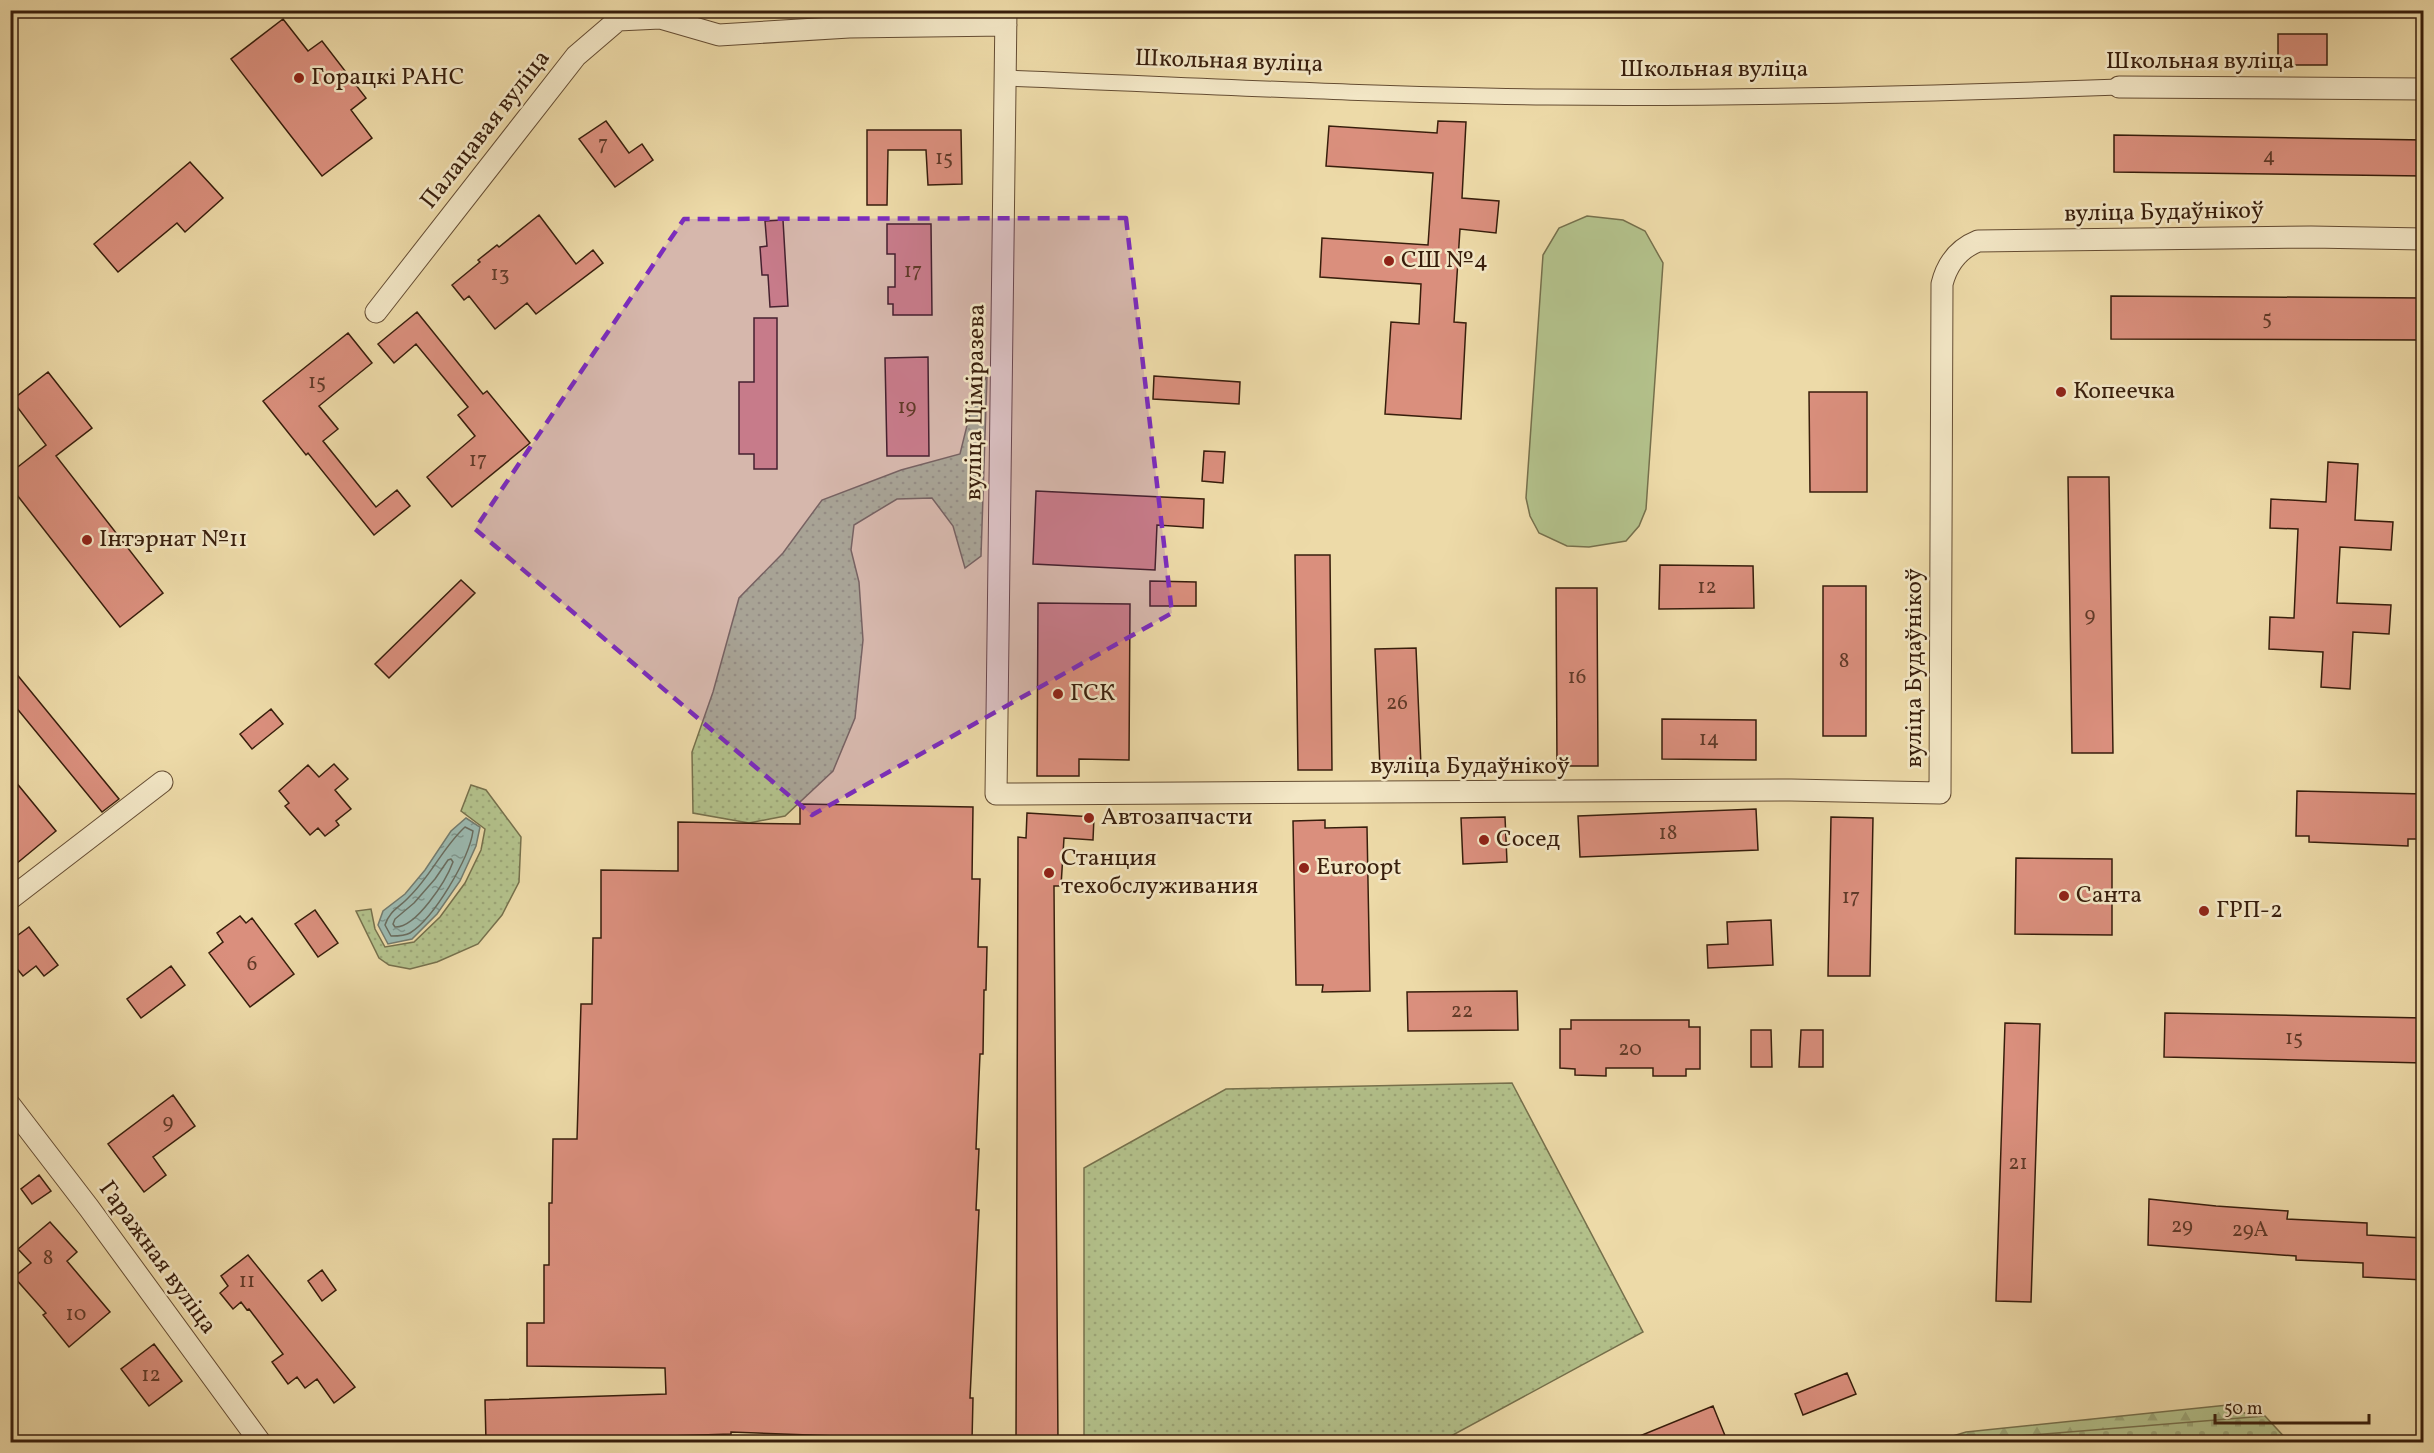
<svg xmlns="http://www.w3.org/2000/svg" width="2434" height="1453" viewBox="0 0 2434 1453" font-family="Vollkorn,serif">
	<defs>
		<pattern id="green-dots" width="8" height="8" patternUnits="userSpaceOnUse" patternTransform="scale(1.5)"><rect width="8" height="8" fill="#b3c18b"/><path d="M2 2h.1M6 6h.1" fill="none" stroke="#9ba577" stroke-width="1.8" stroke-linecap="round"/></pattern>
		<pattern id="forest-firs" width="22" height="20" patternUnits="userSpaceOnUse" patternTransform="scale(1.5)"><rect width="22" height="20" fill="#b3c18b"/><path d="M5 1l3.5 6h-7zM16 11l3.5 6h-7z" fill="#9ba577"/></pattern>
		<pattern id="cemetery-stones" width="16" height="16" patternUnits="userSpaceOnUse" patternTransform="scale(1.5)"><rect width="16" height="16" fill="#b3c18b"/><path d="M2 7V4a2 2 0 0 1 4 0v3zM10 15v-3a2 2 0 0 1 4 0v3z" fill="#9ba577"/></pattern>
		<pattern id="water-ripples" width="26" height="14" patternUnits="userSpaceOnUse" patternTransform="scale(1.5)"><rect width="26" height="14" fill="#9bb9b0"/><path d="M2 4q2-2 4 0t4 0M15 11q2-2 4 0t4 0" fill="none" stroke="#7f968e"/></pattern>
	</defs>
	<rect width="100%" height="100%" fill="#eddaa8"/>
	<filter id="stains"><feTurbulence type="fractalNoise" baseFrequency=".00333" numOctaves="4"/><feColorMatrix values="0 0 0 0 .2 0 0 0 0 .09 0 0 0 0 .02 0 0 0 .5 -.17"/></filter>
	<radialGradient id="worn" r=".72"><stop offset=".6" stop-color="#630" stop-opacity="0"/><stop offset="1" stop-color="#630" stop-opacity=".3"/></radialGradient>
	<path fill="url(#green-dots)" stroke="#76704c" stroke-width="1.5" d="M987 376 981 556 965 568 953 526 932 498 897 499 854 525 851 550 859 582 863 640 855 718 833 771 785 816 749 823 693 813 692 752 713 692 739 598 783 553 822 500 901 470 960 454 974 397Z
		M471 785 486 790 521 837 519 882 502 915 478 944 437 962 410 969 389 965 379 958 356 911 371 909 375 929 385 947 414 942 440 917 465 883 481 850 485 829 461 811Z
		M1512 1083 1643 1332 1440 1442H1084V1168L1226 1089Z"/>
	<path fill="url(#forest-firs)" stroke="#76704c" stroke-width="1.5" d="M2228 1405 2253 1417 2267 1442H1933L1966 1432Z"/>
	<path fill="url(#cemetery-stones)" stroke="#76704c" stroke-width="1.5" d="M2265 1416 2289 1442H1945Z"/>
	<path fill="#b3c18b" stroke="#76704c" stroke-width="1.5" d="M1587 216 1623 220 1645 231 1663 263 1646 509 1639 526 1626 541 1589 547 1567 546 1539 533 1530 516 1526 498 1543 255 1559 228Z"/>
	<path fill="url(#water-ripples)" stroke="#737b6e" stroke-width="1.5" d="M466 818 480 827 476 846 460 881 437 914 412 939 388 944 378 925 383 911 405 894 425 870 451 831Z"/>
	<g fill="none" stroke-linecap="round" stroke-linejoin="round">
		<path stroke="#6a6c5e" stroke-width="1.5" d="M465 827 473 831C469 859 434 918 410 933 405 936 396 936 391 936L385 925C389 911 400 907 409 897 431 876 443 847 465 827Z
			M448 860 451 859 453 862C446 881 416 928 395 927L393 924 395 919 414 903 435 879Z"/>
	</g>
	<path fill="#da8f7d" stroke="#381e0c" stroke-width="1.5" d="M283 19 308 51 322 41 366 98 351 110 372 138 322 176 231 59Z
		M2278 34H2327V65H2278Z
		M606 121 629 153 642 144 653 160 615 187 579 139Z
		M1438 121 1466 122 1462 198 1499 201 1496 233 1460 229 1454 322 1466 323 1461 419 1385 414 1391 322 1419 324 1421 284 1320 277 1322 238 1428 245 1433 173 1326 166 1329 126 1437 133Z
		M867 130H961L962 184 928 185 926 150H888L887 205H867Z
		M2114 135 2424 140V176L2114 172Z
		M190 162 223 198 185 232 177 223 118 272 94 244Z
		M539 215 576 264 593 250 603 263 536 314 527 303 495 329 469 296 464 300 452 285 480 262 478 260 497 245 499 247Z
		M783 220 788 306 770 307 768 275H762L760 247 767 246 765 221Z
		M887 224H931L932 315H893V304H888V287H895V254H887Z
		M2111 296 2424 298V340L2111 339Z
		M417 312 483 394 487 391 530 443 452 507 427 477 475 436 458 415 468 407 416 344 394 363 378 344Z
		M754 318H777V469H754V454H739V382H754Z
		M348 333 372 363 319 406 338 429 323 441 376 507 397 490 410 506 374 535 308 453 306 455 263 401Z
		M928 357 929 456H887L885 358Z
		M48 372 92 428 56 456 163 593 120 627 10 486V473L46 445 12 400Z
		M1154 376 1240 382 1239 404 1153 399Z
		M1809 392H1867V492H1810Z
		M1204 451 1225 452 1223 483 1202 481Z
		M2328 462 2358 464 2355 520 2393 522 2391 550 2340 547 2337 603 2391 605 2389 634 2353 632 2350 689 2321 687 2323 652 2269 649 2270 617 2294 618 2298 529 2270 528 2271 499 2326 502Z
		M2068 477H2109L2113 753H2072Z
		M1036 491 1204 499 1203 528 1157 525 1155 570 1033 564Z
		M1295 555H1330L1332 770H1298Z
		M1660 565 1753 566 1754 608 1659 609Z
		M461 580 475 593 389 678 375 664Z
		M1150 581 1196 582V606H1150Z
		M1823 586H1866V736H1823Z
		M1556 588H1597L1598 766H1557Z
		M1038 603 1130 604 1129 760 1079 759V776H1037Z
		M1416 648 1421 766 1380 768 1375 649Z
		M10 666 119 799 102 812 10 700Z
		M271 709 283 724 252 749 240 734Z
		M1662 719 1756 720V760L1662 759Z
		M334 764 348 779 335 790 351 809 336 821 339 825 325 836 318 828 310 835 285 806 289 803 279 791 308 765 319 777Z
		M10 775 56 831 10 869Z
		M2297 791 2424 794V839H2408V846L2309 842V836H2296Z
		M800 804 973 807 972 879H980L978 947H987L986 990H984L983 1054H980L976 1149H979L976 1210H979L970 1398H973L972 1441 731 1432V1434L486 1442 485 1400 666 1394 665 1368 527 1366V1323H544V1265H549V1203H552L553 1139H577L581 1004H592L593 938H601V870L678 871V822L800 824Z
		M1756 809 1758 850 1580 857 1578 816Z
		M1027 813 1094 817 1093 840 1064 838 1061 886H1054L1058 1443H1016L1018 837 1026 838Z
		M1505 817 1507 862 1463 864 1461 818Z
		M1831 817 1873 818 1870 976H1828Z
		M1325 820V828L1367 827 1370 991 1322 992 1323 985H1296L1293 821Z
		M2016 858 2112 859V935L2015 934Z
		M315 910 338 943 318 957 295 924Z
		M240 916 246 923 252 918 294 974 250 1007 209 953 223 942 217 933Z
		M1771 920 1773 965 1708 968 1707 945 1728 944 1727 922Z
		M29 927 58 965 44 976 36 966 23 976 10 960V941Z
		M171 966 185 985 141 1018 127 999Z
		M1517 991 1518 1030 1408 1031 1407 992Z
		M2165 1013 2424 1018V1063L2164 1057Z
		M1571 1020H1689V1027H1700V1069H1686V1076H1653V1068H1606V1076L1575 1075V1069L1560 1068V1029H1571Z
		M2005 1023 2040 1024 2031 1302 1996 1301Z
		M1751 1030H1771L1772 1067H1751Z
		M1801 1030H1823V1067H1799Z
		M173 1095 195 1126 153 1157 166 1175 144 1192 108 1144Z
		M39 1175 51 1191 32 1204 21 1189Z
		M2149 1199 2216 1206 2288 1211 2287 1219 2367 1223V1235L2424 1238V1280L2363 1277V1263L2296 1260V1256L2148 1245Z
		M50 1222 77 1252 67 1261 110 1312 69 1347 43 1315 46 1313 14 1277 31 1263 18 1249Z
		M248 1255 355 1387 334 1403 317 1379 305 1388 297 1377 288 1384 272 1362 283 1354 249 1309 247 1310 241 1302 233 1309 220 1293 228 1286 221 1276Z
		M322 1270 336 1290 322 1301 308 1281Z
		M154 1344 182 1381 149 1406 121 1369Z
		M1847 1373 1856 1394 1803 1415 1795 1394Z
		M1713 1406 1728 1443H1625V1442Z"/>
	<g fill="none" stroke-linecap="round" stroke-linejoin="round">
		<defs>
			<path id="pedestrian" d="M1005 78C1186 85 1367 95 1548 97 1738 99 1929 94 2119 87"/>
			<path id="minor" d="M1006 10 996 794 1791 790 1940 793 1942 284C1947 264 1958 249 1978 241L2311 237 2424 239
				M2119 87 2424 89
				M376 312 576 56 618 20 660 18 719 35 849 27 1006 25
				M10 899 162 782
				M10 1105 89 1208 260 1442"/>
		</defs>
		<use href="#pedestrian" stroke="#654d33" stroke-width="17"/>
		<use href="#minor" stroke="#654d33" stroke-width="23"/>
		<use href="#pedestrian" stroke="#f3e7c6" stroke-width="15"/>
		<use href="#minor" stroke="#f3e7c6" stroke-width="21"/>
	</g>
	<path fill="#7b2cbf" fill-opacity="0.2" stroke="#7b2cbf" stroke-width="4.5" stroke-dasharray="12 8" stroke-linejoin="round" d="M1126 218 1172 613 812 815 475 529 684 219Z"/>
	<g fill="#8f2418" stroke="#f3e7c6" stroke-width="2">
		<circle cx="299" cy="78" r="6"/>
		<circle cx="1389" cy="261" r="6"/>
		<circle cx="2061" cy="392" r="6"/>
		<circle cx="87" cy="540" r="6"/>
		<circle cx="1058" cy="694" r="6"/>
		<circle cx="1089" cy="818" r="6"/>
		<circle cx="1484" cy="840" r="6"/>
		<circle cx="1304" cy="868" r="6"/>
		<circle cx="1049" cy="873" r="6"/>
		<circle cx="2064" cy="896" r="6"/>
		<circle cx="2204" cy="911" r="6"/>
	</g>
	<g text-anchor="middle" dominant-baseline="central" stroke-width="5" stroke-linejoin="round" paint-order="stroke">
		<g font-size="21" fill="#603a28">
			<text x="603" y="144">7</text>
			<text x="2269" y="156">4</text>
			<text x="944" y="158">15</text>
			<text x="913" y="271">17</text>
			<text x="500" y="274">13</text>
			<text x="2267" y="318">5</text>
			<text x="317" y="382">15</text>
			<text x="907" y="407">19</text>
			<text x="478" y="460">17</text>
			<text x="1707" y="587">12</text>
			<text x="2090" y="615">9</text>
			<text x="1844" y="661">8</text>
			<text x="1577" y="677">16</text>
			<text x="1397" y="703">26</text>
			<text x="1709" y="739">14</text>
			<text x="1668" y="833">18</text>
			<text x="1851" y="897">17</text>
			<text x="252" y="964">6</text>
			<text x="1462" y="1011">22</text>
			<text x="2294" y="1038">15</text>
			<text x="1630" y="1049">20</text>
			<text x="168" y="1122">9</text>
			<text x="2018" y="1163">21</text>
			<text x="2182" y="1226">29</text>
			<text x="2250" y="1230">29А</text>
			<text x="48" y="1258">8</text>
			<text x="247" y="1281">11</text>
			<text x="76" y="1314">10</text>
			<text x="151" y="1375">12</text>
		</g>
		<g font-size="24" fill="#381e0c" stroke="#f3e7c6">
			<text transform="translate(1229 62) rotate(2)">Школьная вуліца</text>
			<text x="2200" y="62">Школьная вуліца</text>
			<text x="1714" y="70">Школьная вуліца</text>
			<text transform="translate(486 130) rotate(-52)">Палацавая вуліца</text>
			<text transform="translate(2164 213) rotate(-1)">вуліца Будаўнікоў</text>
			<text transform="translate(976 402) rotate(-89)">вуліца Ціміразева</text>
			<text transform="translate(1915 668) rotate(-90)">вуліца Будаўнікоў</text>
			<text x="1470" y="767">вуліца Будаўнікоў</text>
			<text transform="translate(157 1258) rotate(54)">Гаражная вуліца</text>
		</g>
		<g font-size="24" fill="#381e0c" stroke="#f3e7c6" text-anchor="start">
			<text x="311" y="78">Горацкі РАНС</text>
			<text x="1401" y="261">СШ №4</text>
			<text x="2073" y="392">Копеечка</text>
			<text x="99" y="540">Інтэрнат №11</text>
			<text x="1070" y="694">ГСК</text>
			<text x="1101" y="818">Автозапчасти</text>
			<text x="1496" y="840">Сосед</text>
			<text x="1061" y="859">Станция<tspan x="1061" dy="28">техобслуживания</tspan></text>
			<text x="1316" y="868">Euroopt</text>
			<text x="2076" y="896">Санта</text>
			<text x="2216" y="911">ГРП-2</text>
		</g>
	</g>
	<rect width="2434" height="1453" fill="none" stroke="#eddaa8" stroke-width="36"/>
	<rect x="12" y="12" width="2410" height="1429" fill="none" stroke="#381e0c" stroke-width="3"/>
	<rect x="18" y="18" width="2398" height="1417" fill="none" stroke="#381e0c" stroke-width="1.5"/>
	<path d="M2215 1414v9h154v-9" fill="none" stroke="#381e0c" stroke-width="3"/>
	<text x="2224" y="1414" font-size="18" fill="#381e0c" stroke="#f3e7c6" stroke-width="4.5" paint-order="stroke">50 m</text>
	<rect width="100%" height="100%" filter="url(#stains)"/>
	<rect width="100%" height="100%" fill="url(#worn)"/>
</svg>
